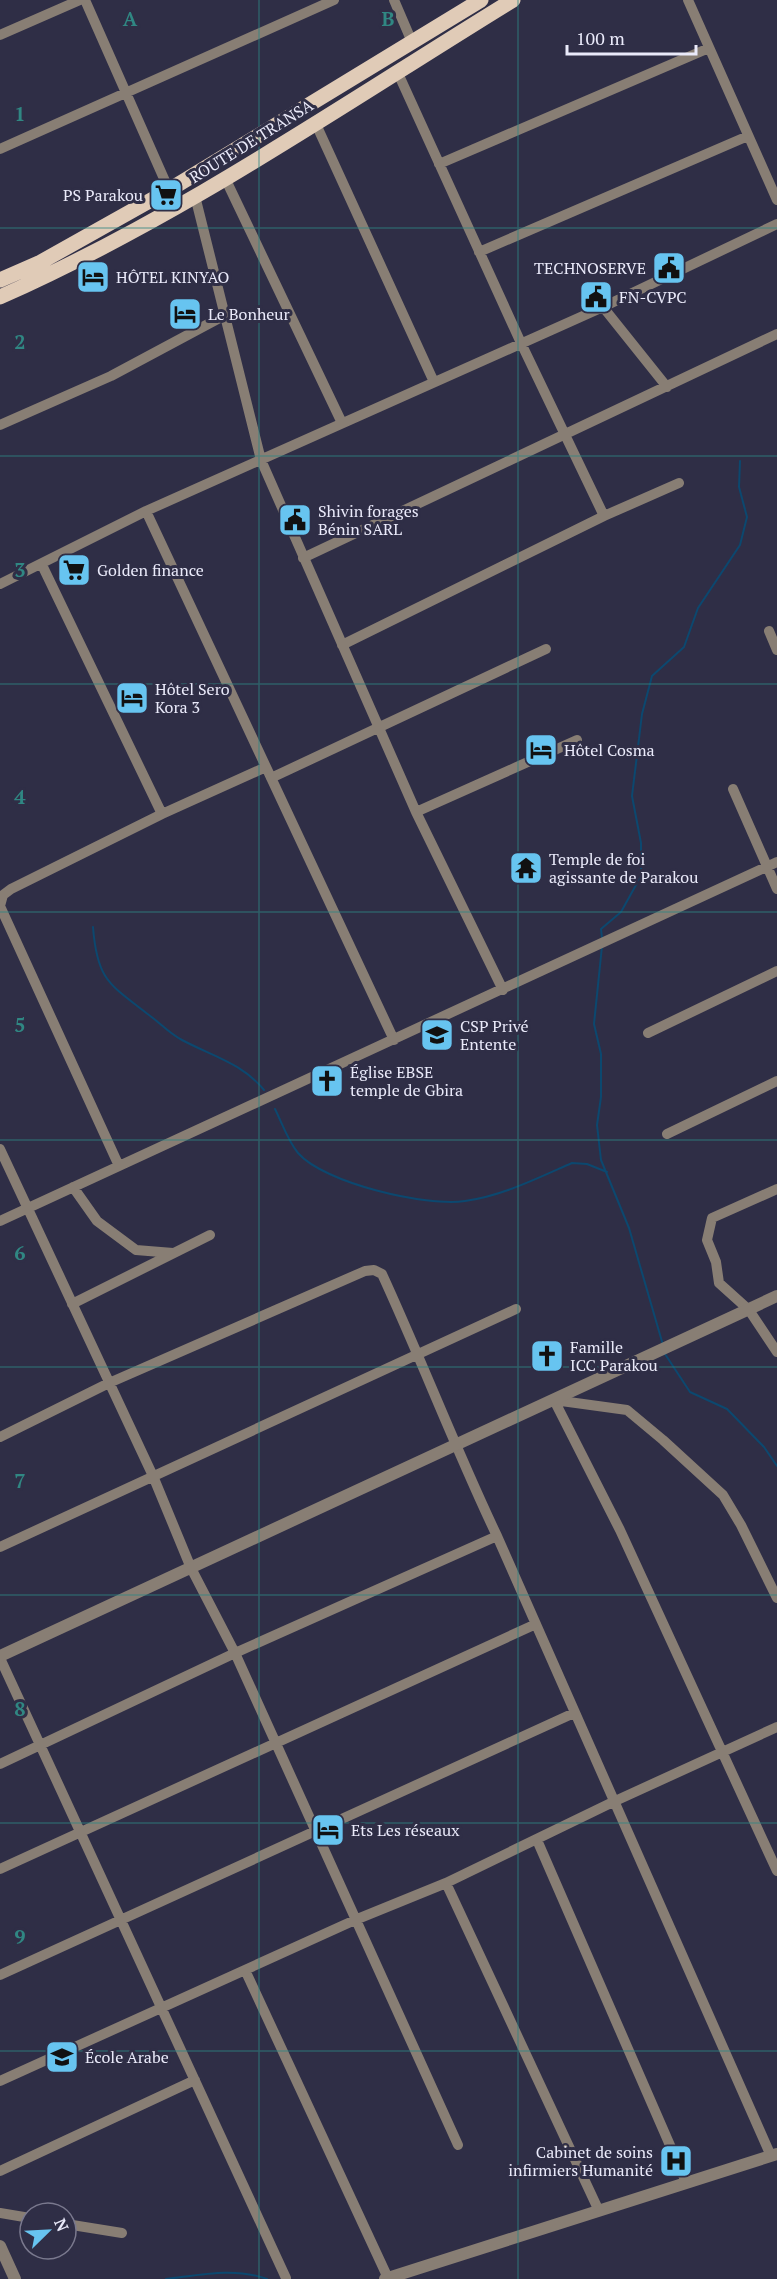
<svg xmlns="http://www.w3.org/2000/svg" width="777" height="2279" viewBox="0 0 777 2279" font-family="'PT Serif',serif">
	<rect width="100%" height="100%" fill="#2f2e46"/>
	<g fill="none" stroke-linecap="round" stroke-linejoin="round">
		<path stroke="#0c486f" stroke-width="2" d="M93 927C97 980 109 984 149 1015 160 1023 170 1034 182 1040 212 1056 242 1063 264 1090
			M602 938 601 929 621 912 641 876V843L632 796 642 714 652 676 684 647 698 608 740 545 747 517 739 487 740 461
			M602 946 594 1024 601 1054V1097L597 1125 601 1160 629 1228 663 1345
			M275 1109C282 1123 288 1141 298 1153 324 1183 426 1207 465 1201 502 1196 538 1178 572 1163L587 1164 607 1172
			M665 1354 690 1392 727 1409 764 1447 777 1466
			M166 2279C200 2275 234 2267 267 2279"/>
		<path stroke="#887e74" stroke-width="10" d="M85 0 169 190
			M394 0 412 42
			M688 0 777 200
			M0 35 80 0
			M397 71 521 343 604 516
			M315 122 434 382
			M0 149 334 0
			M439 164 709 48
			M225 178 342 423
			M195 196 261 460 416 812 503 990
			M479 252 748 136
			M603 307 667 387
			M0 425 111 376 225 315
			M146 511 394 1040
			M303 558 777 334
			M42 565 162 814
			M0 584 146 511 603 307 777 224
			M769 631 777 650
			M342 645 604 516 679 483
			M271 778 546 649
			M733 789 777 889
			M416 812 577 740
			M648 1033 777 971
			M667 1134 777 1081
			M0 1149 153 1476 191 1568 235 1653 458 2145
			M119 1166 0 906 3 895 11 889 162 814 266 767
			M73 1187 97 1221 136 1250 173 1253
			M777 1189 712 1218 707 1240 716 1262 719 1283 749 1310 777 1352
			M0 1221 777 862
			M72 1304 210 1235
			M554 1400 620 1530 777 1871
			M554 1400 627 1410 663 1440 723 1495 741 1525 777 1598
			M0 1437 109 1383 365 1271 374 1270 382 1274C422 1361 456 1450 497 1536L771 2156
			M0 1547 516 1309
			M0 1658 286 2278
			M0 1764 235 1653 497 1536
			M537 1840 686 2182
			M0 1869 536 1624
			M446 1883 599 2211
			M245 1970 388 2278
			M0 1975 574 1713
			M0 2081 355 1920 446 1883 613 1802 777 1727
			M0 2171 195 2080
			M0 2213 30 2218
			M66 2224 122 2233"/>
		<path stroke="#887e74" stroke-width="12" d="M0 1656 777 1296
			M0 2246 15 2279
			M385 2279 777 2154"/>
		<path stroke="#e0cbb7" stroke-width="15" d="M0 280 39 263 169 190 481 0
			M0 297C181 217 345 103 513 0"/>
	</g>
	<path fill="none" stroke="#308783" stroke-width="1.5" stroke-opacity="0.55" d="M259 0V2279M518 0V2279M0 228H777M0 456H777M0 684H777M0 912H777M0 1140H777M0 1367H777M0 1595H777M0 1823H777M0 2051H777"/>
	<defs>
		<symbol id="supermarket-square" viewBox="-11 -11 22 22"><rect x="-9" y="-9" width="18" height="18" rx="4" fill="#67c4f0" stroke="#2f2e46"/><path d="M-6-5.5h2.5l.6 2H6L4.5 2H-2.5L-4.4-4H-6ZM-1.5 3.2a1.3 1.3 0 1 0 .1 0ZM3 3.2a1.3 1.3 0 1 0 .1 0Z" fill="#111"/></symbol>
		<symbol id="civic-square" viewBox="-11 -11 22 22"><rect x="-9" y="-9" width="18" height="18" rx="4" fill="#67c4f0" stroke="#2f2e46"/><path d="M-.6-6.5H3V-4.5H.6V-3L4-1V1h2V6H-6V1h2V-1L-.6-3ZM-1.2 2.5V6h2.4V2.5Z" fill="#111"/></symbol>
		<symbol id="hotel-square" viewBox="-11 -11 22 22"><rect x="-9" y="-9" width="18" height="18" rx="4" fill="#67c4f0" stroke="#2f2e46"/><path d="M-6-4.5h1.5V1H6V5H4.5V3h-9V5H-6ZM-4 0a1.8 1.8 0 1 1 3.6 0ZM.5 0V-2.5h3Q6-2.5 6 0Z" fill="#111"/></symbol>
		<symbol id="temple-square" viewBox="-11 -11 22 22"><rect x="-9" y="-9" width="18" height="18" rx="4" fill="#67c4f0" stroke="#2f2e46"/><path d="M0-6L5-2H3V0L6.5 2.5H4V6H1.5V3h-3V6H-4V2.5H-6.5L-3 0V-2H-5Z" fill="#111"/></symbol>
		<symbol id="school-square" viewBox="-11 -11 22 22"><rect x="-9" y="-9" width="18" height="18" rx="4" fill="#67c4f0" stroke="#2f2e46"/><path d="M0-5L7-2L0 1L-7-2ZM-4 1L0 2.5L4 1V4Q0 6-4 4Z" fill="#111"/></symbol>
		<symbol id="church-square" viewBox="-11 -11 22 22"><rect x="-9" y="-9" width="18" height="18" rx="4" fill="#67c4f0" stroke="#2f2e46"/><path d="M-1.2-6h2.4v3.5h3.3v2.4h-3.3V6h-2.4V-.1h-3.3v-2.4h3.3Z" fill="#111"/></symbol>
		<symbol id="hospital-square" viewBox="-11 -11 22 22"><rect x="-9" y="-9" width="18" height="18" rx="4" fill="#67c4f0" stroke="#2f2e46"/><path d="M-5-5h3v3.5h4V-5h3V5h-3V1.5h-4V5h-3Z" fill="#111"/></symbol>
	</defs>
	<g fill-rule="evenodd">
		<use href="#supermarket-square" x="147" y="176" width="38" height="38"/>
		<use href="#civic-square" x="650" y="249" width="38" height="38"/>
		<use href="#hotel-square" x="74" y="258" width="38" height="38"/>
		<use href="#civic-square" x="577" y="278" width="38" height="38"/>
		<use href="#hotel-square" x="166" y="295" width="38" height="38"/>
		<use href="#civic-square" x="276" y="501" width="38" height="38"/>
		<use href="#supermarket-square" x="55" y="551" width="38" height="38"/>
		<use href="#hotel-square" x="113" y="679" width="38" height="38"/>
		<use href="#hotel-square" x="522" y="731" width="38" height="38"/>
		<use href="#temple-square" x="507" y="849" width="38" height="38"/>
		<use href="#school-square" x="418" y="1016" width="38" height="38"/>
		<use href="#church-square" x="308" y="1062" width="38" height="38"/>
		<use href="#church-square" x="528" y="1337" width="38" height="38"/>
		<use href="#hotel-square" x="309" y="1811" width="38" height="38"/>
		<use href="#school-square" x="43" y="2038" width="38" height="38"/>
		<use href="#hospital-square" x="657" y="2142" width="38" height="38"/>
	</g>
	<g text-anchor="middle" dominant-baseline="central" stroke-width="6" stroke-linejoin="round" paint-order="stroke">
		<g font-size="16" fill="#eaeafa" stroke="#2f2e46">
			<text transform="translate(251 141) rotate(-32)">ROUTE DE TRANSA</text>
		</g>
		<g font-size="16" fill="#eaeafa" stroke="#2f2e46" text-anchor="start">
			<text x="143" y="195" text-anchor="end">PS Parakou</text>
			<text x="646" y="268" text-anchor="end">TECHNOSERVE</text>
			<text x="116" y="277">HÔTEL KINYAO</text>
			<text x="619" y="297">FN-CVPC</text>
			<text x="208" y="314">Le Bonheur</text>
			<text x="318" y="511">Shivin forages<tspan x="318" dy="18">Bénin SARL</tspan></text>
			<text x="97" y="570">Golden finance</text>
			<text x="155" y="689">Hôtel Sero<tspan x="155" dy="18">Kora 3</tspan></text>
			<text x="564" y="750">Hôtel Cosma</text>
			<text x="549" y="859">Temple de foi<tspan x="549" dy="18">agissante de Parakou</tspan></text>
			<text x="460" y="1026">CSP Privé<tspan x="460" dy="18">Entente</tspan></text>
			<text x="350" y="1072">Église EBSE<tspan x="350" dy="18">temple de Gbira</tspan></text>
			<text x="570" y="1347">Famille<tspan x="570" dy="18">ICC Parakou</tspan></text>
			<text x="351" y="1830">Ets Les réseaux</text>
			<text x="85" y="2057">École Arabe</text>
			<text x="653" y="2152" text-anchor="end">Cabinet de soins<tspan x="653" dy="18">infirmiers Humanité</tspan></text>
		</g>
	</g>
	<g font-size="20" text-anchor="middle" font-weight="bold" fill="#308783" stroke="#2f2e46" stroke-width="6" stroke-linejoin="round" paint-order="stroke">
		<text x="130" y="26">A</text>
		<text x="388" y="26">B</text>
		<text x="20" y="121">1</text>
		<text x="20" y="349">2</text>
		<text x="20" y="577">3</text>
		<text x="20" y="804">4</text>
		<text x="20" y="1032">5</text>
		<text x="20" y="1260">6</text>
		<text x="20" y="1488">7</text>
		<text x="20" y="1716">8</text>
		<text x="20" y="1944">9</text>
	</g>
	<g transform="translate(48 2231) rotate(66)"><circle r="28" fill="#2f2e46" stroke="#7a798e" stroke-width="1.5"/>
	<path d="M0-4.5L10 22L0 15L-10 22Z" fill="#67c4f0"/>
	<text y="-9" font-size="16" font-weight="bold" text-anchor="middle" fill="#eaeafa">N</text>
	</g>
	<path d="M567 45v9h129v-9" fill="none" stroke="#eaeafa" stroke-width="3"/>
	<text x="576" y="45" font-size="18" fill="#eaeafa" stroke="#2f2e46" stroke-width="4.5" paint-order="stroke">100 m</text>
</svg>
